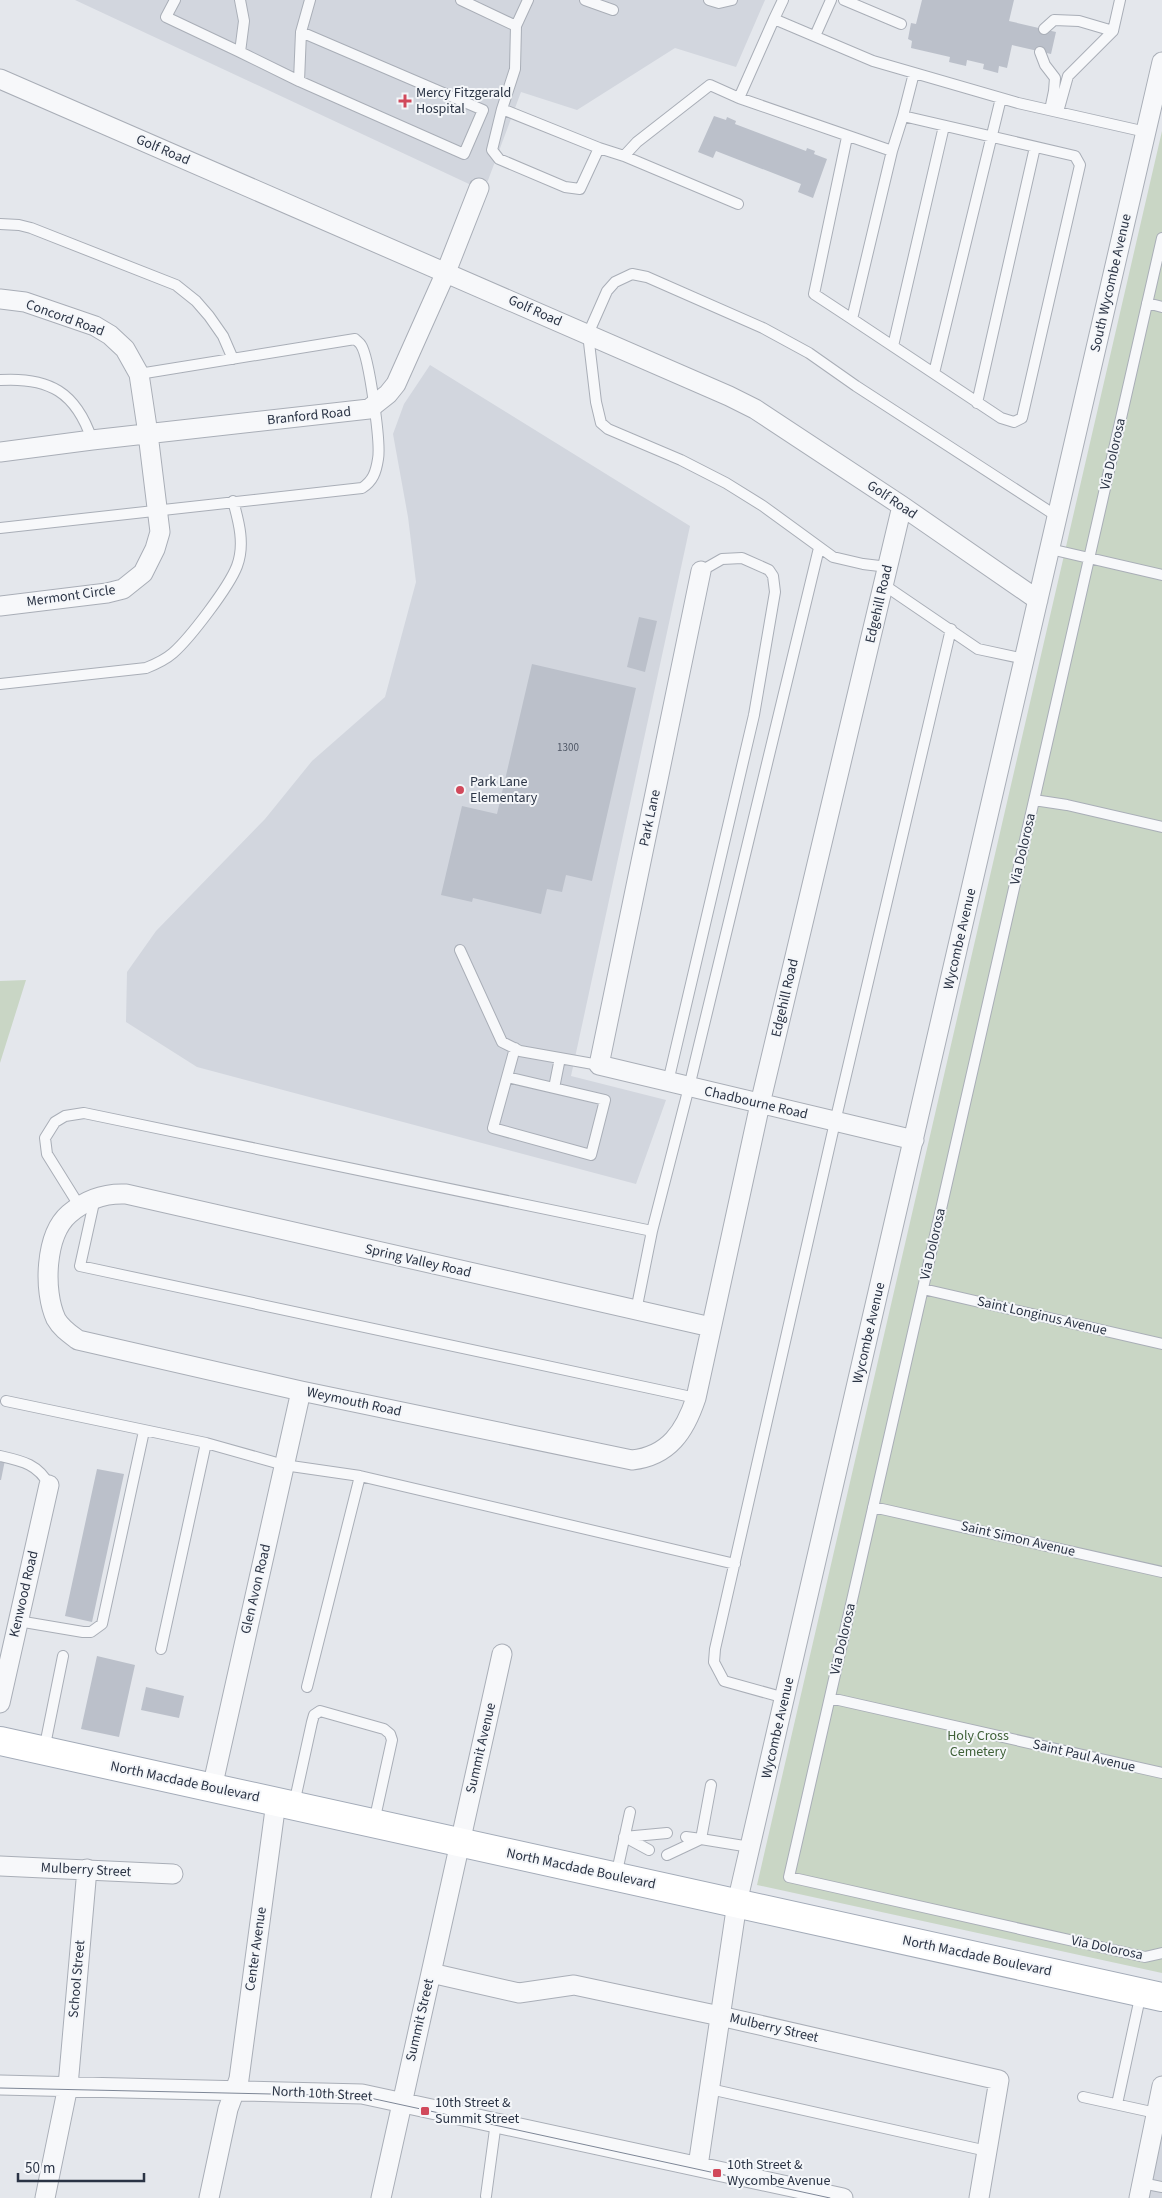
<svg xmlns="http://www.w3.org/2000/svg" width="1162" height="2198" viewBox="0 0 1162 2198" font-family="'Source Sans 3',sans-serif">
	<rect width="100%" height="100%" fill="#e4e7ec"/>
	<path fill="#d2d6de" d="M75 0H765L736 67 675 48 577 110 521 92 484 191Z
		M430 365 690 526 571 1076 666 1100 636 1184 197 1067 126 1022 127 972 156 931 265 819 312 761 385 697 416 582 408 517 393 434 404 404Z
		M1162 2108V2198H1145Z"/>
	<path fill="#c9d6c5" d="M1162 131V1973L757 1885Z
		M26 980 0 1063V981Z"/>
	<path fill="#bbc0ca" d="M922 0H1014L1009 21 1056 32 1051 54 1012 45 1007 68 999 66 998 73 983 69 984 64 967 60 966 66 949 62 950 57 911 48 912 41 908 39 911 23 916 24Z
		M714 116 726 120 727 117 736 121 735 124 806 151 807 148 815 151 814 154 827 159 813 198 798 192 801 184 716 151 713 158 698 152Z
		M639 617 657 621 645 672 627 667Z
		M532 664 636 688 592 881 566 875 562 892 547 889 541 914 473 898 472 902 441 895 462 806 497 814Z
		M0 1459 5 1460 1 1480H0Z
		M97 1469 124 1474 92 1622 65 1616Z
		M97 1656 135 1665 119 1737 81 1729Z
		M146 1687 184 1696 179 1718 141 1710Z"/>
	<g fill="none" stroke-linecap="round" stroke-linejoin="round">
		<defs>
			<path id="lane" d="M175 0 166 17 240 52 244 21 240 0
				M461 0 516 26
				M528 0 516 26 515 69 502 109 599 148 624 156 637 142 710 85 739 98
				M585 0 613 10
				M709 0 719 3 732 0
				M783 0 774 19 873 61 1018 103 1146 132
				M844 0 901 24
				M774 19 739 98 892 151 852 319 1001 418 1014 422 1022 418 1080 165 1075 156 903 116 914 73
				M1044 29 1054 20 1079 21 1113 31
				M815 36 831 0
				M240 52 299 81 301 32 310 0
				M1040 52 1045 65 1055 78 1054 91 1050 110
				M299 81 464 154 483 110 301 32
				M502 109 492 150 499 159 565 187 580 189 599 148
				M1058 112 1068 76 1113 31 1120 0
				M847 137 814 294 852 319
				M892 151 903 116
				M624 156 738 204
				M0 224 19 225 31 228 176 285 196 301 209 316 223 336 233 359
				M1162 238 789 1877 1145 1957 1162 1953
				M1147 303 1162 307
				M893 346 944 126
				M934 373 1001 98
				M0 380C49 377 76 392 92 440
				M977 403 1035 147
				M0 528 362 488C373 481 376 472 378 459 381 443 369 357 361 345 360 343 357 341 355 339L139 374
				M1050 549 1162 575
				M888 567 863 564 833 557 763 506 726 483 681 460 608 429 601 423 596 402 588 334 607 291 615 282 632 274 647 277 763 328 809 353 856 386 1058 517
				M884 585 978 649 1025 659
				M0 684 146 668C156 664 165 660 173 653 190 638 229 587 237 566 245 545 239 522 233 501
				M1034 800 1067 805 1162 827
				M460 950 502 1042 520 1051 599 1065
				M507 1077 605 1100 591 1155 493 1128 515 1048
				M668 1082 754 715 775 592 773 576 769 570 742 558 722 559 701 571
				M554 1088 560 1058
				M95 1198 80 1266 696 1398
				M80 1207 47 1154 45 1138 55 1122 65 1116 84 1113 652 1231
				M923 1289 1162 1344
				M636 1311 652 1231 689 1087 819 548
				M6 1401 206 1443 284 1465 360 1476 735 1564
				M0 1456C22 1461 38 1464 49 1485
				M873 1507 1162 1572
				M18 1621 83 1632H91L102 1624 144 1431
				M161 1649 206 1443
				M307 1687 360 1476
				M785 1698 724 1681 714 1662 715 1649 835 1122 951 629
				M830 1698 1162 1773
				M44 1750 63 1656
				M294 1804 312 1722 314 1715 320 1711 384 1729 390 1734 392 1740 374 1822
				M624 1837 667 1833
				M625 1837 649 1850
				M686 1837 701 1839 711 1785
				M667 1855 701 1839 750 1847
				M616 1876 630 1812
				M710 2089 987 2151
				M1083 2097 1156 2113
				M1117 2104 1141 1993
				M1142 2183 1162 2187
				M486 2196 496 2122"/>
			<path id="street" d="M0 79 729 396 755 409 902 506 1038 600
				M0 299 25 302 95 326 110 335 125 349 139 374 148 434 160 532 155 549 143 573 123 589 107 593 0 606
				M0 452 92 440 369 409 388 394 396 384 446 272 479 188
				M701 571 599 1065 914 1140
				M711 1327 126 1194C105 1193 85 1200 69 1214 45 1235 43 1291 56 1319 61 1328 70 1334 78 1340L301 1391 632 1460C669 1456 685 1431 696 1398L760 1104 902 506
				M0 1703 49 1485
				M212 1788 301 1391
				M0 1866 173 1874
				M431 1973 519 1993 574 1985 720 2016 999 2080 979 2198
				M0 2085 362 2094 843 2198
				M698 2166 737 1903 1162 62
				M45 2198 68 2086 87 1869
				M209 2198 228 2109 239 2079 276 1802
				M381 2198 502 1654
				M1139 2198 1162 2086"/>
			<path id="primary" d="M0 1741 1162 1997"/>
		</defs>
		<use href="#lane" stroke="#a9aeb7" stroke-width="12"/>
		<use href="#street" stroke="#a9aeb7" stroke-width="21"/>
		<use href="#primary" stroke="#a3abb8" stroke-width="30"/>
		<use href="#lane" stroke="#f7f8fa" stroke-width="10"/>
		<use href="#street" stroke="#f7f8fa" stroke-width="19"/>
		<use href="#primary" stroke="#fff" stroke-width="28"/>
		<path stroke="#7d8696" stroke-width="1" d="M0 2088 361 2096 830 2198"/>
	</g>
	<g fill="#d1495b" stroke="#f4f6f9" stroke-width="2">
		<path d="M402.5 93.5h5v5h5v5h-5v5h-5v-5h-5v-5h5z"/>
		<circle cx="460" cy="790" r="5"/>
		<rect x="420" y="2106" width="10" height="10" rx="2.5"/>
		<rect x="712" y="2168" width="10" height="10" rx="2.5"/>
	</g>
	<g text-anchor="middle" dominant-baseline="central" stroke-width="4" stroke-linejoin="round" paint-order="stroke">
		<g font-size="11" fill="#4f5766">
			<text x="568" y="747">1300</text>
		</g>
		<g font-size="14" fill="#2b3445" stroke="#f4f6f9" text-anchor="start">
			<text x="416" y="93">Mercy Fitzgerald<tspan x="416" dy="16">Hospital</tspan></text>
			<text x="470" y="782">Park Lane<tspan x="470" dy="16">Elementary</tspan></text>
			<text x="435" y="2103">10th Street &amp;<tspan x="435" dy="16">Summit Street</tspan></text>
			<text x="727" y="2165">10th Street &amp;<tspan x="727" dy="16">Wycombe Avenue</tspan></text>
		</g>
		<g font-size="14" fill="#2b3445" stroke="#f4f6f9">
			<text transform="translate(163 150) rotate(23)">Golf Road</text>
			<text transform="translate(1111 283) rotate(-77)">South Wycombe Avenue</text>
			<text transform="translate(535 311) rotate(24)">Golf Road</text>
			<text transform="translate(65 318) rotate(20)">Concord Road</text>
			<text transform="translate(309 416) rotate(-6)">Branford Road</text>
			<text transform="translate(1113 454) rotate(-77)">Via Dolorosa</text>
			<text transform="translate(892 500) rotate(34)">Golf Road</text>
			<text transform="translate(71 596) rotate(-8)">Mermont Circle</text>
			<text transform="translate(879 604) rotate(-77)">Edgehill Road</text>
			<text transform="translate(650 818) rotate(-78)">Park Lane</text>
			<text transform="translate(1023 849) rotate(-77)">Via Dolorosa</text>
			<text transform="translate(960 939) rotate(-77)">Wycombe Avenue</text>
			<text transform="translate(785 998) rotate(-77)">Edgehill Road</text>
			<text transform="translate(756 1103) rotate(13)">Chadbourne Road</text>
			<text transform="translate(933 1244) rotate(-77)">Via Dolorosa</text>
			<text transform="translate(418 1261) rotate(13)">Spring Valley Road</text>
			<text transform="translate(1042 1316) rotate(13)">Saint Longinus Avenue</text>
			<text transform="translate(869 1333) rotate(-77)">Wycombe Avenue</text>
			<text transform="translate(354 1402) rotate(12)">Weymouth Road</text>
			<text transform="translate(1018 1539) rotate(13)">Saint Simon Avenue</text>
			<text transform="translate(256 1589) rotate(-77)">Glen Avon Road</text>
			<text transform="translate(24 1594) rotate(-77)">Kenwood Road</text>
			<text transform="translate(843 1639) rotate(-77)">Via Dolorosa</text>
			<text transform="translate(778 1728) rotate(-77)">Wycombe Avenue</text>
			<text transform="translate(481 1748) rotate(-77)">Summit Avenue</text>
			<text transform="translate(1084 1756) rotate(13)">Saint Paul Avenue</text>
			<text transform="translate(185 1782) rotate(12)">North Macdade Boulevard</text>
			<text transform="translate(581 1869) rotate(12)">North Macdade Boulevard</text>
			<text transform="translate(86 1870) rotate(3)">Mulberry Street</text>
			<text transform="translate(1107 1948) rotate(12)">Via Dolorosa</text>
			<text transform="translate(256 1949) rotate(-82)">Center Avenue</text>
			<text transform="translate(977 1956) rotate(12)">North Macdade Boulevard</text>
			<text transform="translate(77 1979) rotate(-85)">School Street</text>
			<text transform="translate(420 2020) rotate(-77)">Summit Street</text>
			<text transform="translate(774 2028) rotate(13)">Mulberry Street</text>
			<text transform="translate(322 2094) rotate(3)">North 10th Street</text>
		</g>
		<g font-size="14" fill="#3f6138" stroke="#f4f6f9">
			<text x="978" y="1736">Holy Cross<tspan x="978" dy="16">Cemetery</tspan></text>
		</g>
	</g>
	<path d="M18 2173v8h126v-8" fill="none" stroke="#2b3445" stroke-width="2.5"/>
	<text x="25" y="2173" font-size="15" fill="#2b3445" stroke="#f4f6f9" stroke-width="4" paint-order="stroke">50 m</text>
</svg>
